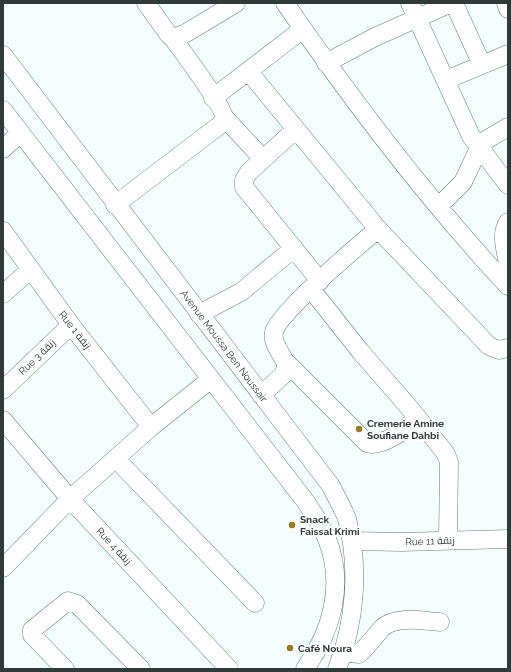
<svg xmlns="http://www.w3.org/2000/svg" width="511" height="672" viewBox="0 0 511 672" font-family="Raleway,Cairo,sans-serif">
	<rect width="100%" height="100%" fill="#f4fefd"/>
	<g fill="none" stroke-linecap="round" stroke-linejoin="round">
		<defs>
			<path id="minor" d="M146 3 169 35 174 38 186 33 236 3
				M285 3C353 102 426 198 508 286
				M410 3 471 136 508 185
				M454 3 482 65
				M506 3 508 9
				M3 55 331 486C336 497 343 508 347 519 360 568 355 623 337 669
				M326 63 375 37 451 3
				M249 72 378 229
				M446 80 508 54
				M213 98 303 29
				M3 110 306 502C314 514 322 526 327 539 345 584 332 631 305 669
				M225 118 263 159
				M295 130 249 172 244 180V187L320 281
				M3 149 20 133
				M115 205 225 121C226 109 182 51 172 37
				M439 206 463 182 479 148 486 140 508 127
				M508 222C500 234 506 251 508 264
				M3 231 71 325 151 427
				M311 289 360 351 413 412 446 454 449 462 448 540
				M3 294 30 270
				M199 314 241 292 294 248
				M285 361 367 443C379 448 411 429 415 417
				M3 390 71 325
				M261 395 283 375 287 366C284 356 271 344 274 332 278 313 359 245 378 229L489 346 499 350 508 348
				M3 420 70 499 229 669
				M116 459 255 603
				M352 541 401 542 508 539
				M3 568 70 499 151 427 211 379
				M344 652 359 654C368 646 374 637 382 628 396 615 423 621 440 622
				M65 669 32 635V630L68 601 77 604 141 669"/>
		</defs>
		<use href="#minor" stroke="#647c7b" stroke-width="19"/>
		<use href="#minor" stroke="#fff" stroke-width="18"/>
	</g>
	<g fill="#967d25" stroke="#fff" stroke-width="1.5">
		<circle cx="359" cy="429" r="4"/>
		<circle cx="292" cy="525" r="4"/>
		<circle cx="290" cy="648" r="4"/>
	</g>
	<g text-anchor="middle" dominant-baseline="central" stroke-width="4" stroke-linejoin="round" paint-order="stroke">
		<g font-size="10" fill="#2f3a39" stroke="#fff">
			<text transform="translate(75 330) rotate(52)">Rue 1 زنقة</text>
			<text transform="translate(224 346) rotate(53)">Avenue Moussa Ben Noussair</text>
			<text transform="translate(37 357) rotate(-44)">Rue 3 زنقة</text>
			<text transform="translate(430 541) rotate(-2)">Rue 11 زنقة</text>
			<text transform="translate(114 546) rotate(47)">Rue 4 زنقة</text>
		</g>
		<g font-size="10" font-weight="bold" fill="#2f3a39" stroke="#fff" text-anchor="start">
			<text x="367" y="423">Cremerie Amine<tspan x="367" dy="12">Soufiane Dahbi</tspan></text>
			<text x="300" y="519">Snack<tspan x="300" dy="12">Faissal Krimi</tspan></text>
			<text x="298" y="648">Café Noura</text>
		</g>
	</g>
	<rect width="511" height="672" fill="none" stroke="#2f3a39" stroke-width="8"/>
</svg>
